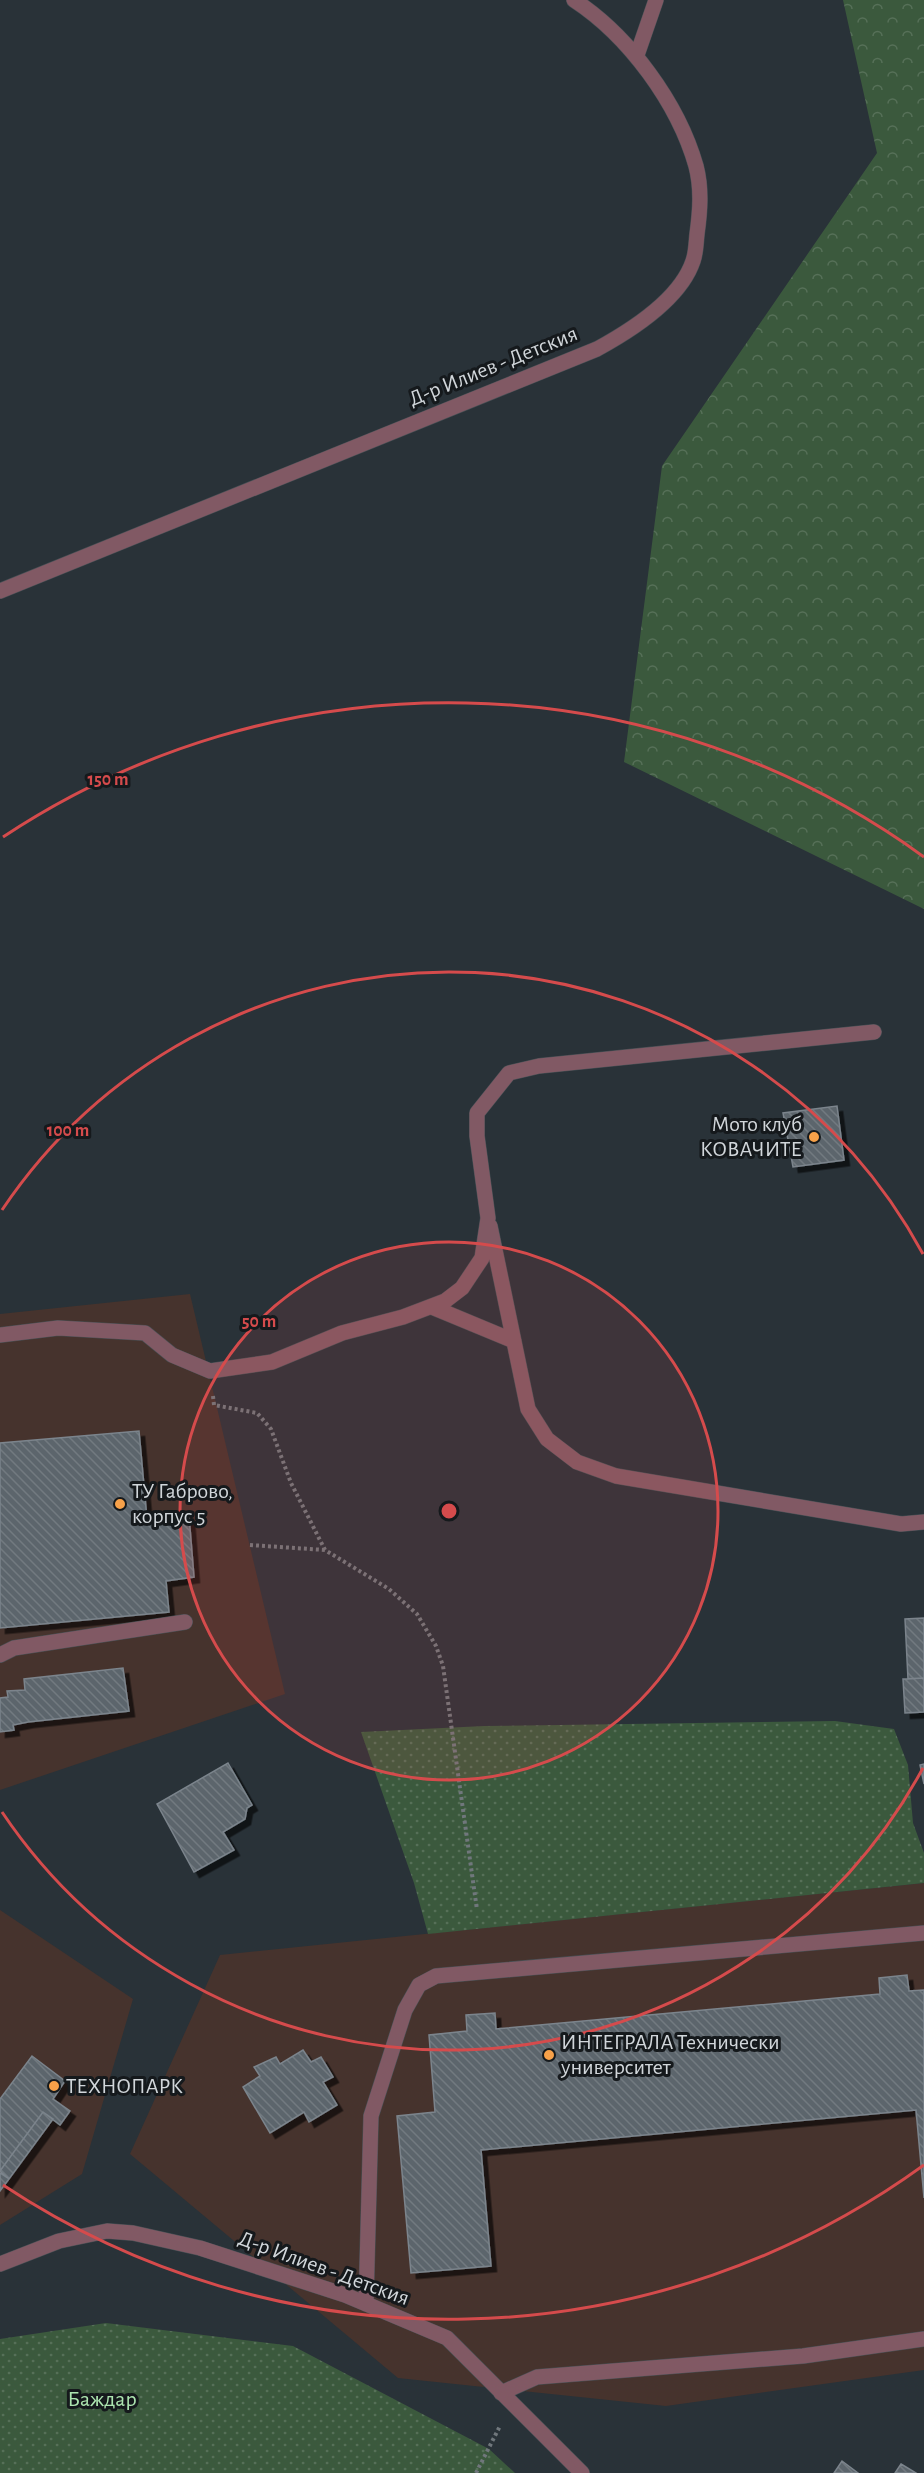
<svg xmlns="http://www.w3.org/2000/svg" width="924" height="2473" viewBox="0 0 924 2473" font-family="'Alegreya Sans',sans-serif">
	<defs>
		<pattern id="forest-crowns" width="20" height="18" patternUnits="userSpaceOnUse" patternTransform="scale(1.5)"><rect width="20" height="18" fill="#3b593d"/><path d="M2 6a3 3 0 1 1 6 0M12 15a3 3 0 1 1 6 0" fill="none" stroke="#567058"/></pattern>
		<pattern id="park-dots" width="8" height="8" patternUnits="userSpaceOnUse" patternTransform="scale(1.5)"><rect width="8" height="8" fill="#3b593d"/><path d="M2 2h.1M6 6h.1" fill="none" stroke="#567058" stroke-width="1.8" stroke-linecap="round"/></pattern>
		<pattern id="building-back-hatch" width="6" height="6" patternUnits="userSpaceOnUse" patternTransform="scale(1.5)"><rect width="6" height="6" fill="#5c656c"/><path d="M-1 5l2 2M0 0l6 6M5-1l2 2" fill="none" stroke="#727a80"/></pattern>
		<filter id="shadow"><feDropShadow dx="5.5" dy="5.5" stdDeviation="0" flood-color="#0009"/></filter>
	</defs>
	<rect width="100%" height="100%" fill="#293238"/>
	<path fill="#46332d" d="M190 1294 285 1694 0 1790V1314Z
		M924 1883V2370L666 2406 398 2378 130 2154 220 1955Z
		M0 1910 133 1999 82 2174 0 2225Z"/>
	<path fill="url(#forest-crowns)" d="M843 0H924V909L624 762 662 466 877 153Z"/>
	<path fill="url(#park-dots)" d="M835 1721 894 1729 908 1765 913 1823 924 1853V1883L428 1934 414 1883 361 1732 484 1726Z
		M106 2323 293 2346 489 2449 515 2473H0V2339Z"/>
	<path fill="url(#building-back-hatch)" stroke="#7b848c" stroke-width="1.5" filter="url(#shadow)" d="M837 1106 844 1160 793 1167 783 1113Z
		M139 1431 147 1519 189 1516 194 1577 166 1581 169 1612 0 1628V1443Z
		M924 1618V1678L908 1679 905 1619Z
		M123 1668 129 1711 28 1722 13 1725 14 1730 0 1732V1698L8 1697 7 1691 25 1690 24 1679Z
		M924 1678V1712L905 1713 903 1679Z
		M228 1763 252 1805 247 1808 245 1819 223 1832 234 1850 194 1872 157 1804Z
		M924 1764V1784L920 1765Z
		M907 1975 909 1991 924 1990V2198L916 2110 481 2150 491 2266 411 2273 397 2116 435 2112 429 2035 467 2031 466 2015 495 2013 496 2029 880 1994 879 1978Z
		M303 2050 311 2062 321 2057 333 2077 323 2082 337 2105 309 2122 304 2112 270 2133 243 2087 260 2076 254 2067 276 2057 280 2064Z
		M32 2056 65 2081 53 2099 70 2111 60 2125 43 2112 0 2171V2099Z
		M43 2112 53 2119 9 2179 0 2171Z
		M0 2173 9 2179 0 2191Z
		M842 2461 858 2473H834Z
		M901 2464 916 2473H895Z"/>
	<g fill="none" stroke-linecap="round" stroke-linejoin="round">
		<defs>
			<path id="minor" d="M637 55 656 0
				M0 591 597 349C630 331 680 300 693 261 696 253 696 243 697 234 700 212 702 189 696 166 678 103 629 36 574 0
				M490 1226 528 1409 547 1439 577 1462 616 1476 901 1524 924 1522
				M432 1307 514 1341
				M0 1335 58 1328 145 1333 172 1355 210 1371 272 1362 342 1333 403 1317 445 1301 462 1288 482 1258 488 1218 477 1136V1113L509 1073 539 1066 874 1032
				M0 1655 14 1648 185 1622
				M0 2264 59 2241 107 2231 133 2233 200 2248 345 2295 447 2338 582 2473
				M366 2304 371 2116 405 2010 419 1985 436 1976 924 1933
				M501 2393 537 2377 803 2356 924 2339"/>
		</defs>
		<use href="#minor" stroke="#475055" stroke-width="16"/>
		<path stroke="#70777c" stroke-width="4" stroke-dasharray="3 3" stroke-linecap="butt" d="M213 1396 214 1405 257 1413 271 1429 291 1483 325 1550 389 1589 417 1614 436 1646 443 1666 477 1910
			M250 1545 325 1550
			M476 2473 500 2426"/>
		<use href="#minor" stroke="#815964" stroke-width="15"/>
	</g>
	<circle cx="449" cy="1511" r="269" fill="#d54b4c" fill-opacity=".12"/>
	<g fill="none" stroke="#d54b4c" stroke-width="3">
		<circle cx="449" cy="1511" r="269"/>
		<path d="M923 1768A539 539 0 0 1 2 1812M2 1210A539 539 0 0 1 923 1254"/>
		<path d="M924 2165A808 808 0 0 1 3 2185M3 837A808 808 0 0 1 924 857"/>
	</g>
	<g fill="#f7a149" stroke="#15191c" stroke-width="2">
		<circle cx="814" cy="1137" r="6"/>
		<circle cx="120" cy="1504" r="6"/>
		<circle cx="549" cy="2055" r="6"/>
		<circle cx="54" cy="2086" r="6"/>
	</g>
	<g text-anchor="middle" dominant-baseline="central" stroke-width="6" stroke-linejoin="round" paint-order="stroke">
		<g font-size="22" fill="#d1d6da" stroke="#15191c">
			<text transform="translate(493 366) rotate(-22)">Д-р Илиев - Детския</text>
			<text transform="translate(324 2268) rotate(20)">Д-р Илиев - Детския</text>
		</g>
		<g font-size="22" fill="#d1d6da" stroke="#15191c" text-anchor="start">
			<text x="802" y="1124" text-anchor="end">Мото клуб<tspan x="802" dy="25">КОВАЧИТЕ</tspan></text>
			<text x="132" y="1491">ТУ Габрово,<tspan x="132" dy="25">корпус 5</tspan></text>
			<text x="561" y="2042">ИНТЕГРАЛА Технически<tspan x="561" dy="25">университет</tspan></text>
			<text x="66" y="2086">ТЕХНОПАРК</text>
		</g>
		<g font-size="22" fill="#ade5b0" stroke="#15191c">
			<text x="102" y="2399">Баждар</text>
		</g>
	</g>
	<circle cx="449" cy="1511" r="9" fill="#d54b4c" stroke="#15191c" stroke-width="3"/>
	<g font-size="18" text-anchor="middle" font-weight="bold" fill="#d54b4c" stroke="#15191c" stroke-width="6" stroke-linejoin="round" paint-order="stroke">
		<text x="108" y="785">150 m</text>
		<text x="68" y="1136">100 m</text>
		<text x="259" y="1327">50 m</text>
	</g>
</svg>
